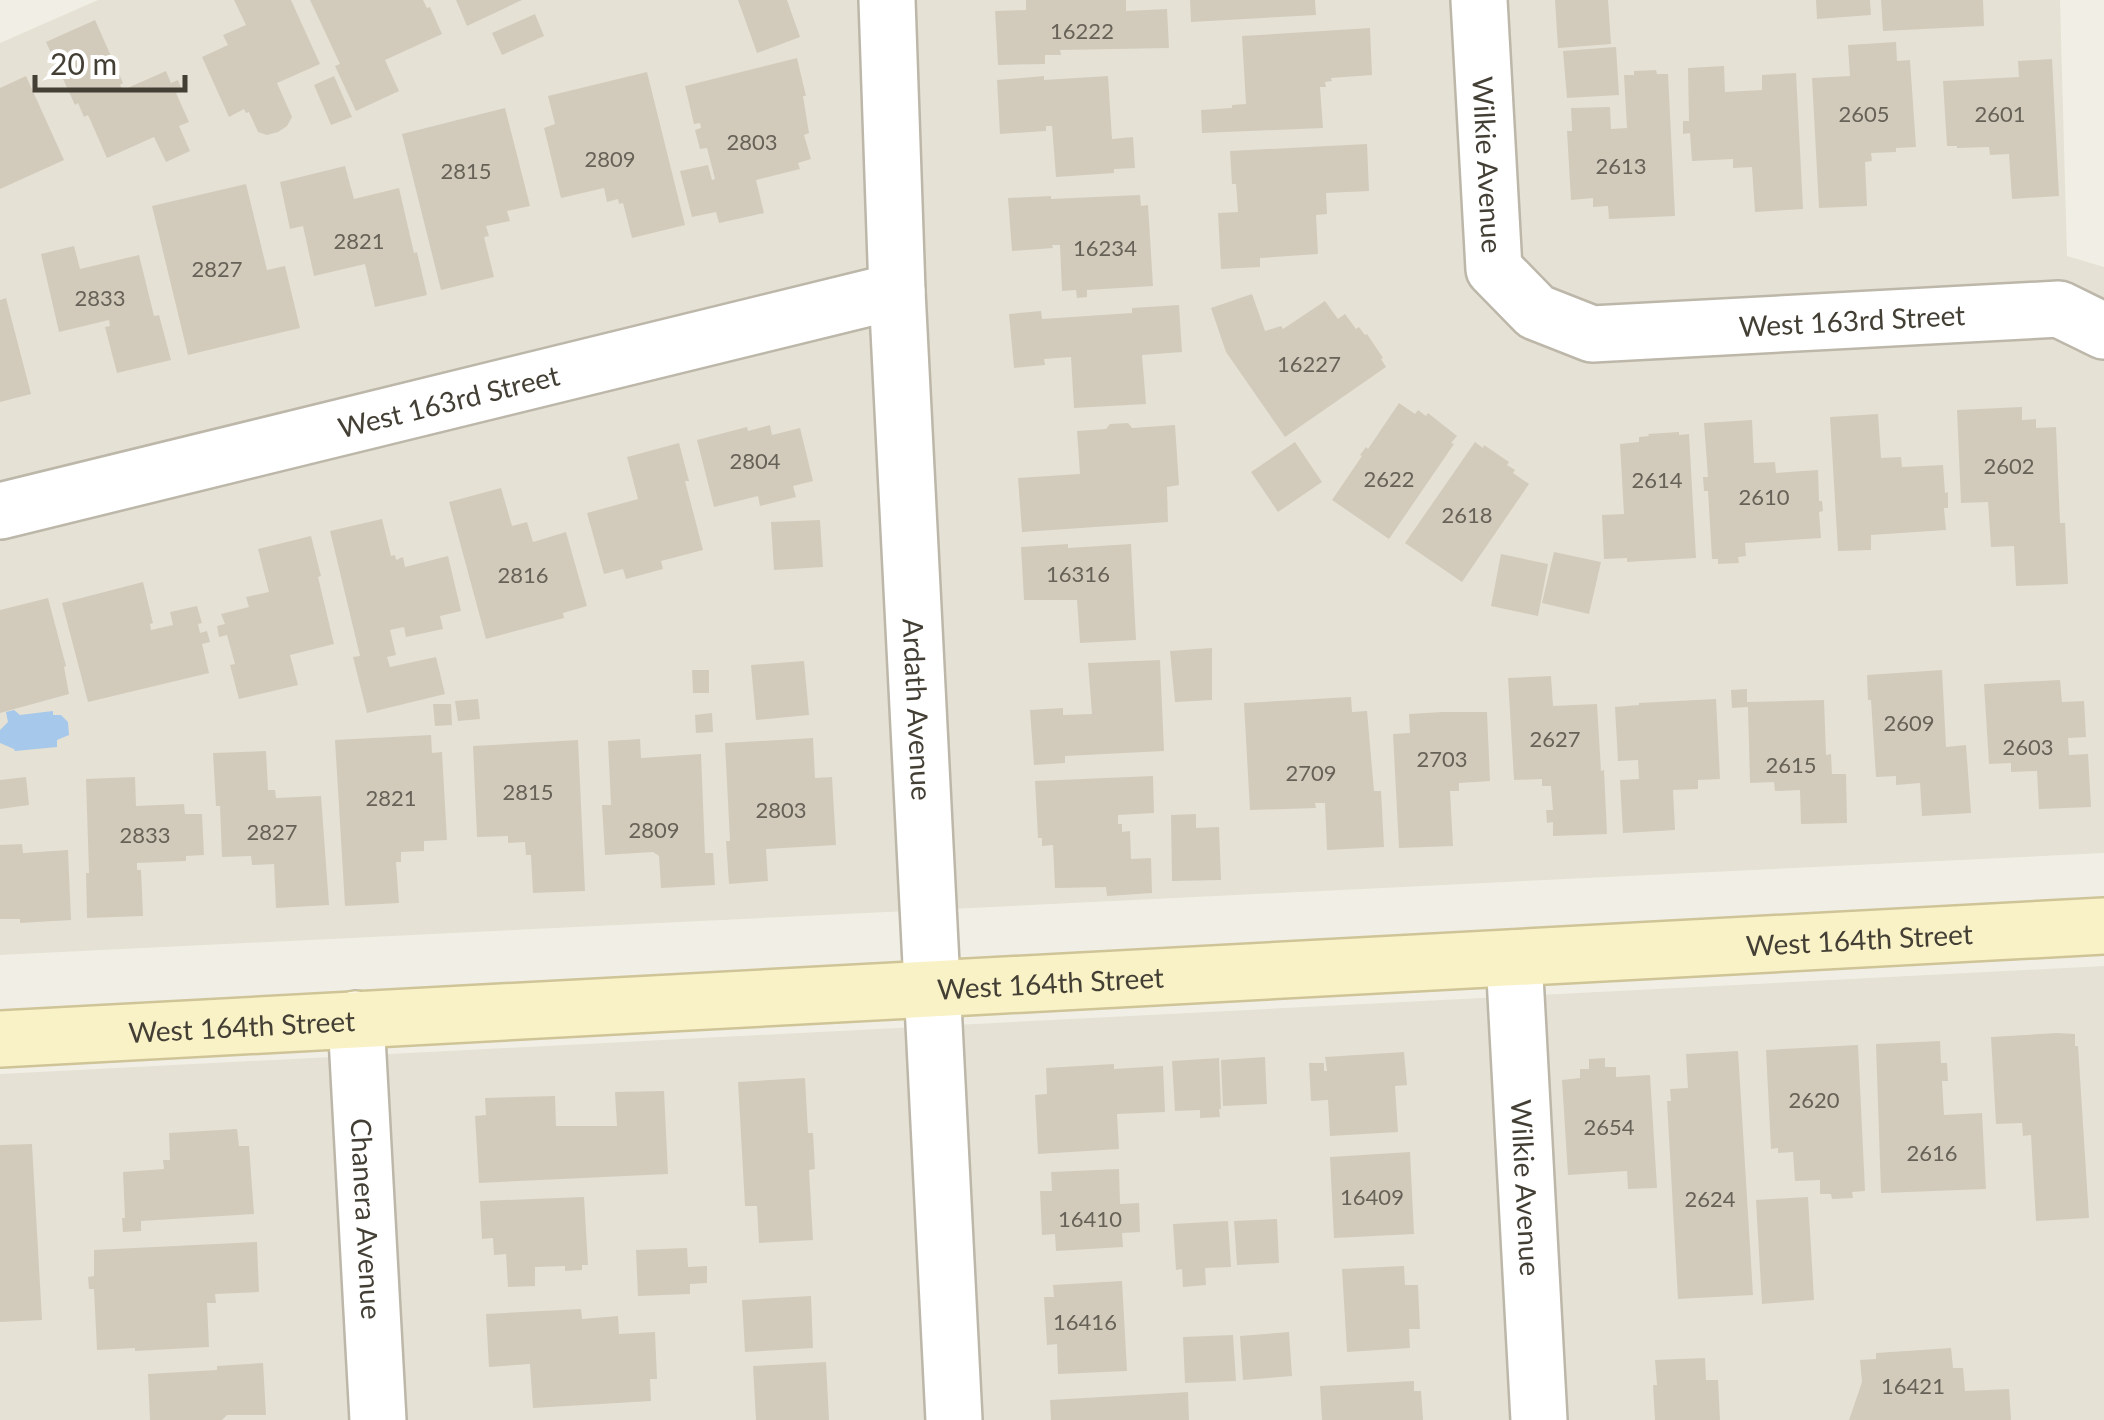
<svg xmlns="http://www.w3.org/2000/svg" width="2104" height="1420" viewBox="0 0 2104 1420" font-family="Lato,sans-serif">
	<rect width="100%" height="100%" fill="#f1efe5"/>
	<path fill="#e5e1d4" d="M98 0H2060L2067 256 2104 267V853L0 955V43Z
		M2104 966V1420H0V1074Z"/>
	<path fill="#a6c8ea" d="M14 710 20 715 53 711V715H61L68 722 69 735 57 740V747L15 751 14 749 0 743V730L8 722 6 712Z"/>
	<path fill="#d2cbbc" d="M234 0H291L320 64 277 83 292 117 287 126 278 132 267 135 258 132 249 112 246 113 244 109 229 117 202 57 228 45 223 35 246 25Z
		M310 0H423L427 8 430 7 442 34 385 60 399 91 356 111 335 66 340 64Z
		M456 0H522L467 26Z
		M738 0H787L800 37 757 53Z
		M1026 0H1126V11L1167 9 1169 48 1060 50 1061 55H1045V64L998 65 995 11 1026 10Z
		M1190 0H1315L1316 15 1191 22Z
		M1555 0H1608L1611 44 1558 48Z
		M1816 0H1870L1871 15 1817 19Z
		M1881 0H1983L1984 26 1883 31Z
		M535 14 544 36 502 55 492 33Z
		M95 20 123 83 120 85 123 90 166 71 171 83 178 80 182 90 176 93 189 122 179 126 190 151 166 162 154 137 107 158 88 115 84 117 78 103 75 105 46 42Z
		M1370 28 1372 75 1331 78 1332 81 1325 82 1326 87H1320L1323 128 1202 133 1201 110 1232 108V105L1246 104 1242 36Z
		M1896 42 1897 61 1910 60 1916 147 1896 148V152L1871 153 1872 161 1865 162 1867 206 1819 208 1812 78 1850 76 1848 45Z
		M1616 47 1619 95 1567 98 1563 51Z
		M797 58 806 96H803L809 133 804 135 811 159 798 163 800 169 756 180 764 213 719 223 716 212 692 217 680 171 708 165 712 180 715 179 707 148 700 149 695 130 701 128 700 123 694 124 685 86Z
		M2052 59 2059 196 2012 199 2009 154 1990 155 1989 147 1957 148V146H1947L1943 81 2019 77 2018 61Z
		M1724 66 1725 92 1762 90V75L1796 73 1803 209 1755 212 1752 167 1733 168V159L1692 161 1690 133 1683 134V121H1689L1688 68Z
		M1656 70 1657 74H1668L1675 216 1609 219 1608 206 1593 207V198L1571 200 1567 131H1572L1571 108 1610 107 1611 129 1627 128 1624 75H1634V71Z
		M647 72 685 225 632 238 623 203 619 204 618 199 607 202 604 188 561 198 544 128 555 124 548 96Z
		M26 76 64 160 0 189V88Z
		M334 76 352 117 331 125 314 85Z
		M1044 76V80L1108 76 1112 139 1133 137 1135 168 1114 169V173L1056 177 1052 126H1046V131L1000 134 997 80Z
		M505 108 530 206 507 211 510 221 486 226 489 236 484 237 494 277 441 290 402 134Z
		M1367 144 1369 191 1326 193 1327 214 1316 215 1318 254 1260 258V267L1221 269 1218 213 1238 212 1236 184H1232L1230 151Z
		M345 166 354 199 399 188 414 253 417 252 427 295 375 307 365 264 314 276 303 226 290 229 280 182Z
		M246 184 267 270 285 266 300 328 188 355 152 206Z
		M1140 195 1141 206 1148 205 1153 286 1087 290V297L1077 298 1076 290 1062 291 1060 245H1052L1053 248 1012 251 1008 198 1051 196V199Z
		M74 246 80 269 139 255 154 316 159 315 171 360 117 373 105 327 110 326 109 320 59 332 41 254Z
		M1252 294 1265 331 1281 326 1283 329 1325 301 1338 319 1345 314 1356 329 1359 327 1365 335 1367 334 1383 358 1381 359 1386 367 1285 437 1226 352 1211 308Z
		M6 298 31 394 0 402V300Z
		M1179 305 1182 352 1142 355 1146 404 1074 408 1071 357 1044 359 1045 365 1014 368 1009 314 1041 311 1042 319 1132 313V308Z
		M1399 403 1415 414 1418 410 1426 416 1428 413 1457 436 1451 443 1454 444 1389 539 1332 500 1362 456 1360 455 1366 447 1368 449Z
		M2022 407V420L2036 419V428L2056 427 2060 523H2065L2068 584 2016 586 2014 546 1991 547 1988 502 1961 503 1957 410Z
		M1878 414 1881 458 1901 457 1902 467 1943 465 1945 493 1948 492V508H1944L1946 530 1871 535V550L1838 551 1830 417Z
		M1752 420 1754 463 1775 462 1776 473 1818 470 1819 501H1822L1823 511 1819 512 1821 538 1745 543 1746 556 1738 557 1739 563 1718 564V559H1712L1708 491H1704L1703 477H1708L1704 423Z
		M1128 423 1132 428 1175 425 1179 485 1167 487 1168 522 1022 532 1018 478 1080 474 1077 431 1106 429 1110 424Z
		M770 425 772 435 800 428 813 481 793 486 796 497 760 506 758 496 714 507 697 440 747 427 748 431Z
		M1679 432V435L1689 434 1696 558 1627 562V558L1604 559 1602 515 1624 514 1620 444 1639 442V437L1649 436 1648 434Z
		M1295 442 1322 482 1278 512 1251 472Z
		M1475 442 1483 448 1484 445 1509 462 1507 465 1515 470 1513 473 1529 484 1462 582 1405 543Z
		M679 443 689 481H685L703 550 661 561 663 569 626 579 623 569 604 574 587 513 638 499 627 457Z
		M501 488 512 526 527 522 533 542 566 532 587 606 563 613 564 618 486 639 449 502Z
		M382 519 391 556 395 555 396 560 403 557 405 567 448 556 461 611 440 616 443 629 406 637 404 627 390 630 396 655 387 657 390 667 436 657 445 694 367 713 353 657 360 656 330 531Z
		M820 520 823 567 774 570 771 522Z
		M311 536 321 576 318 577 334 644 290 655 298 685 239 699 230 665 235 664 227 635 219 637 217 626 225 624 221 614 249 607 246 597 269 592 258 549Z
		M1068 544V548L1131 544 1136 640 1080 643 1077 600H1024L1021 547Z
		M1554 552 1601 562 1589 614 1542 603Z
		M1501 554 1548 564 1538 616 1491 606Z
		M143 582 153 623 150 624 151 630 173 625 170 612 197 606 202 623 198 624 200 633 207 631 210 642 202 644 209 673 88 702 62 603Z
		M48 598 66 666 64 667 69 694 0 713V610Z
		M1212 648V700L1175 702 1170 651Z
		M1160 660 1164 751 1065 756V763L1034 765 1030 710 1063 708V715L1092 714 1088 663Z
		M804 661 809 715 756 720 751 665Z
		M692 670H709V693H693Z
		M1942 670 1946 747 1966 745 1971 813 1922 816 1920 783 1896 785V776L1876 777 1871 700H1868L1867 675Z
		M1551 676 1553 706 1597 704 1601 771 1604 770 1607 834 1553 836V822L1547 823 1546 810H1553L1551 786H1542V779L1514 780 1508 678Z
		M2060 680 2062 702 2084 701 2086 737 2068 738 2069 755 2088 754 2091 807 2039 809 2037 771 2011 772V763L1989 764 1984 684Z
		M1747 689V702L1824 700 1826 755 1831 754 1832 774H1846L1847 823 1801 824 1800 790 1775 791 1774 782 1750 783 1748 707 1732 708 1731 690Z
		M1351 697 1352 712 1367 711 1374 791H1381L1384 847 1327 850 1325 803H1315L1316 808 1250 810 1244 703Z
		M478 699 480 719 458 721 455 701Z
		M1716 699 1720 779 1698 780V789L1673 790 1675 830 1623 833 1620 780 1639 779 1638 760 1618 761 1615 707 1639 705V703Z
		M433 704H451L452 725 435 726Z
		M1443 712H1487L1490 781 1459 783V791H1450L1453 846 1399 848 1393 734 1410 733 1409 714Z
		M712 713 713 732 696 733 695 715Z
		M431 735 432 753 442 752 447 840 424 841V851L401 852V862H396L399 903 345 906 335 740Z
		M813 738 815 778 832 777 836 845 766 849 768 881 729 884 726 841H730L725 743Z
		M640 739 641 758 701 754 705 853H713L715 885 661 888 659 856 653 852 605 855 602 805H611L608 741Z
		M578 740 585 891 533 893 531 855H526L525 842 508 843V836L477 837 473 746Z
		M266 751 268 790H275L276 798 321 796 329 905 276 908 274 864 252 865 251 856 222 857 220 806H216L213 753Z
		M1153 776 1154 813 1118 815V824H1122V832L1130 831 1131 859 1151 858 1152 893 1107 896 1106 887 1055 888 1053 845 1042 846V838H1038L1035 781Z
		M26 777 29 805 0 809V780Z
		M135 777 136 806 184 804 185 814H202L204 855 186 856V861L137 863V870H141L143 916 87 918 86 873H89L86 779Z
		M1196 814V828L1219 827 1221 880 1172 881 1171 815Z
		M22 844 23 853 68 850 71 920 20 923V919H0V845Z
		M2057 1033 2075 1034V1046H2078L2089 1218 2036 1221 2031 1135 2023 1136 2022 1123 1996 1124 1991 1037Z
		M1940 1041 1941 1063H1947L1948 1081H1942L1944 1115 1982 1113 1986 1189 1881 1193 1876 1044Z
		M1858 1045 1865 1191 1852 1192 1853 1198 1832 1199 1831 1194H1820V1180L1795 1181 1793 1152 1778 1153V1148L1771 1149 1766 1050Z
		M1738 1051 1753 1295 1678 1299 1667 1101H1671L1670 1089 1688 1088 1686 1054Z
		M1404 1052 1407 1085 1395 1086 1398 1132 1330 1136 1328 1100 1311 1101 1309 1063H1324V1071H1327L1325 1057Z
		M1265 1057 1267 1104 1223 1106 1221 1060Z
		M1219 1058 1221 1109H1219L1220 1117 1200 1118V1110L1175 1111 1172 1061Z
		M1605 1058V1067H1616V1077L1650 1075 1657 1188 1628 1189 1627 1171 1568 1175 1562 1080 1580 1078V1069H1589V1059Z
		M1114 1064V1069L1163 1066 1165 1112 1117 1114 1119 1149 1038 1154 1035 1095 1047 1094 1046 1068Z
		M805 1078 808 1133H813L815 1169 809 1170 813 1240 759 1243 757 1206H745L738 1082Z
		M664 1091 668 1174 479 1183 475 1116 486 1115 485 1098 555 1096 556 1126H617L615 1092Z
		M237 1129 239 1146H249L254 1214 141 1221V1231L123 1232 122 1218H125L123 1172 164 1169 163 1160H170L169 1133Z
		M32 1144 42 1320 0 1322V1145Z
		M1410 1152 1414 1234 1334 1238 1330 1157Z
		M1119 1169 1120 1204 1139 1203 1140 1232 1122 1233 1123 1247 1056 1251 1055 1234 1042 1235 1040 1191H1052L1051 1172Z
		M584 1197 588 1265H582V1270L565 1271V1266L535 1267V1286L508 1287 506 1254 494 1255 493 1238 482 1239 480 1201Z
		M1808 1197 1814 1300 1762 1304 1756 1200Z
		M1277 1219 1279 1263 1237 1265 1234 1221Z
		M1228 1221 1231 1267 1205 1268 1206 1285 1183 1287 1182 1269 1176 1270 1173 1224Z
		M257 1242 259 1292 215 1294 216 1303H207L209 1347 135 1351V1348L97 1350 94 1289H89L88 1277 94 1276V1250Z
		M687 1248 688 1267 707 1266V1283L690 1284V1294L638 1296 636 1250Z
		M1404 1266 1405 1285H1418L1420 1329H1409L1410 1348 1347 1352 1342 1269Z
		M1122 1281 1127 1371 1058 1374 1057 1344 1047 1345 1044 1297H1054L1053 1285Z
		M811 1296 813 1348 745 1352 742 1300Z
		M581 1309 582 1319 618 1316 619 1334 655 1332 657 1379H650L651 1401 533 1408 530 1364 489 1367 486 1314Z
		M1289 1332 1292 1376 1243 1380 1240 1336Z
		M1233 1335 1236 1381 1185 1383 1183 1337Z
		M1951 1348 1953 1368H1963L1965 1391 2009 1389 2011 1420H1849L1862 1382 1860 1360 1876 1359V1353Z
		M1705 1358 1706 1380H1718L1720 1420H1655L1653 1385H1657L1655 1360Z
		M826 1362 829 1420H756L753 1366Z
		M263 1363 266 1415H227L222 1420H150L148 1374 217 1370V1366Z
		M1414 1381V1391H1421L1423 1420H1322L1320 1386Z
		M1188 1392 1189 1420H1051L1050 1400Z"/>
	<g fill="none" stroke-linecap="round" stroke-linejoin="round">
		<defs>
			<g id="street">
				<path id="s1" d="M887 0 897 291 954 1420"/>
				<path id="s2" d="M1479 0 1494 269 1536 312 1592 334 2059 309 2104 331"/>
				<path id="s3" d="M0 511 897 291"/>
				<path id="s4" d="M1514 958 1539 1420"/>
				<path id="s5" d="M356 1019 378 1420"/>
			</g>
			<g id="secondary">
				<path id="s6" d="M0 1039 2104 926"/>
			</g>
		</defs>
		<use href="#street" stroke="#bcb7a9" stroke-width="60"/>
		<use href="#secondary" stroke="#cec498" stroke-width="60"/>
		<use href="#street" stroke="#fff" stroke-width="55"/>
		<use href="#secondary" stroke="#faf2c7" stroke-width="55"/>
	</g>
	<g text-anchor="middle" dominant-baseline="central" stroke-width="8" stroke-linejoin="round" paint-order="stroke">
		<g font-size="22" fill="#676257">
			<text x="1082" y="30">16222</text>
			<text x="1864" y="113">2605</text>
			<text x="2000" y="113">2601</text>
			<text x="752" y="141">2803</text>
			<text x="610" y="158">2809</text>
			<text x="1621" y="165">2613</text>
			<text x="466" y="170">2815</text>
			<text x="359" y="240">2821</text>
			<text x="1105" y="247">16234</text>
			<text x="217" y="268">2827</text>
			<text x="100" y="297">2833</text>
			<text x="1309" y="363">16227</text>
			<text x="755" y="460">2804</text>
			<text x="2009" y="465">2602</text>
			<text x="1389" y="478">2622</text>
			<text x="1657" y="479">2614</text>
			<text x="1764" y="496">2610</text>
			<text x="1467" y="514">2618</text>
			<text x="1078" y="573">16316</text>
			<text x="523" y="574">2816</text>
			<text x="1909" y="722">2609</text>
			<text x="1555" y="738">2627</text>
			<text x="2028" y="746">2603</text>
			<text x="1442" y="758">2703</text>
			<text x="1791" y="764">2615</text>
			<text x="1311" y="772">2709</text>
			<text x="528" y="791">2815</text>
			<text x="391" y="797">2821</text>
			<text x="781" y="809">2803</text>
			<text x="654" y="829">2809</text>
			<text x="272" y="831">2827</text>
			<text x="145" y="834">2833</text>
			<text x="1814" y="1099">2620</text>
			<text x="1609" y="1126">2654</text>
			<text x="1932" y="1152">2616</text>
			<text x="1372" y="1196">16409</text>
			<text x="1710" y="1198">2624</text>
			<text x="1090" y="1218">16410</text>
			<text x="1085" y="1321">16416</text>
			<text x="1913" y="1385">16421</text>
		</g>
		<g font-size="28" fill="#433f35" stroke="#fff">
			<text stroke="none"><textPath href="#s2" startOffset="165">Wilkie Avenue</textPath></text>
			<text stroke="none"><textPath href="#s2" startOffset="650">West 163rd Street</textPath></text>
			<text stroke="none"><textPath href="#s3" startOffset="462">West 163rd Street</textPath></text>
			<text stroke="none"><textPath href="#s1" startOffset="710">Ardath Avenue</textPath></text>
			<text stroke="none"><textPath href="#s6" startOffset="1862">West 164th Street</textPath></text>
			<text stroke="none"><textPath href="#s6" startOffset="1052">West 164th Street</textPath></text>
			<text stroke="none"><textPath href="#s6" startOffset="242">West 164th Street</textPath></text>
			<text stroke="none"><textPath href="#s4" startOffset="230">Wilkie Avenue</textPath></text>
			<text stroke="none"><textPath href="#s5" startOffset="200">Chanera Avenue</textPath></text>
		</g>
	</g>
	<path d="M35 75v15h150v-15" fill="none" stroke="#433f35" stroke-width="5"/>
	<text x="50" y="75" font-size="30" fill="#433f35" stroke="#ffffff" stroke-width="8" paint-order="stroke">20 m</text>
</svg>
